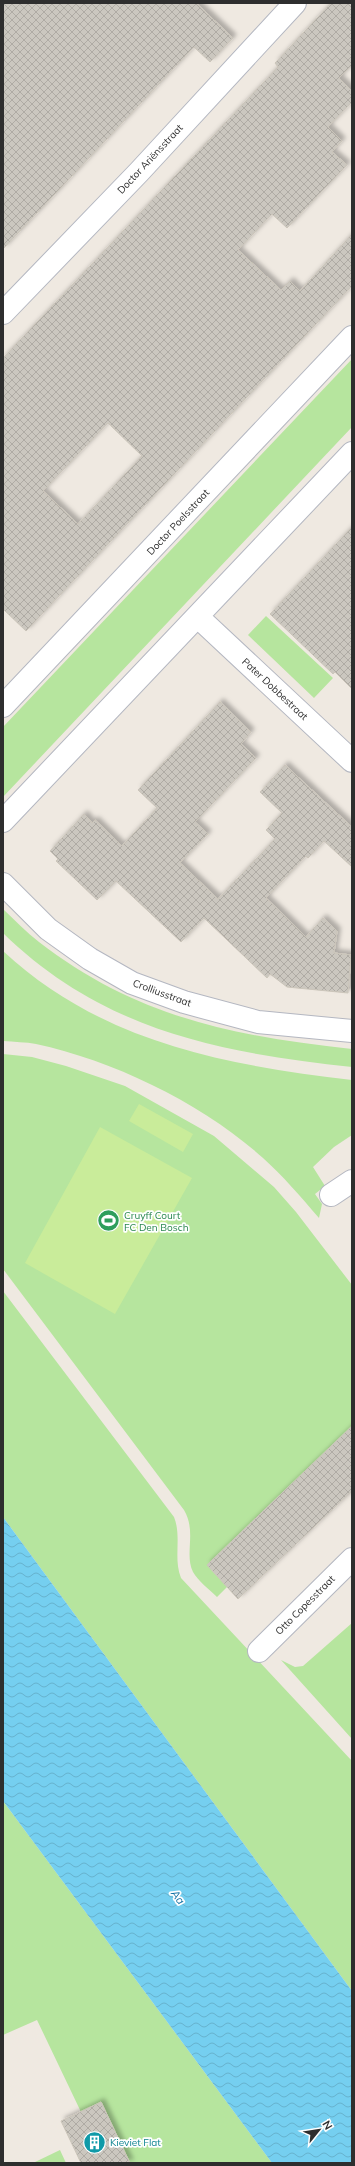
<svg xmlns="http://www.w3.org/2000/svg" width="355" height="2166" viewBox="0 0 355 2166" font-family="Mulish,sans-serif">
	<defs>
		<pattern id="water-waves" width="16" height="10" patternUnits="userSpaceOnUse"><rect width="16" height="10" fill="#75cff0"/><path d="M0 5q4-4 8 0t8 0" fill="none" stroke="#66b2ce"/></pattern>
		<pattern id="building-cross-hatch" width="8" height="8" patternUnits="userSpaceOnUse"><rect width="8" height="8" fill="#cbc7bf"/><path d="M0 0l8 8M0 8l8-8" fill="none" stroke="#afaba4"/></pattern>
		<filter id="shadow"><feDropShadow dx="3.5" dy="-3.5" stdDeviation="2" flood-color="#0004"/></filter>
	</defs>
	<rect width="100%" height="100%" fill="#efe9e1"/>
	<path fill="#b6e59e" d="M352 359V427L3 797V727Z
		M266 616 333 678 314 698 248 635Z
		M3 909C15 920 26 932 39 942 136 1017 233 1036 352 1049V1067C220 1053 102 1030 3 933Z
		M3 951C101 1042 224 1065 352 1080V1135L334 1147 313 1167 325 1186 315 1194 322 1204 319 1218C301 1197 283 1176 263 1158 203 1104 115 1061 36 1044 26 1042 14 1042 3 1041Z
		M3 1054 32 1057 66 1066 125 1086 214 1136 274 1187 296 1212 352 1285V1426L207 1565 227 1587 217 1597C209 1589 198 1581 193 1572 184 1554 197 1532 184 1510L3 1269Z
		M3 1291 174 1517C182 1537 173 1558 181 1578L352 1761V1991L3 1517Z
		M352 1623V1739L281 1660 295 1667 303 1666Z
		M3 1801 272 2163H130L102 2103 81 2112 37 2020 3 2035Z
		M60 2150 66 2163H33Z"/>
	<path fill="#c9ec9a" d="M139 1104 193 1134 183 1152 129 1121Z
		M100 1127 192 1178 115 1314 25 1263Z"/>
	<path fill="url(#water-waves)" d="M3 1517 352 1991V2163H272L3 1801Z"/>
	<path fill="url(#building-cross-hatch)" stroke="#cbc5ba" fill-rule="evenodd" filter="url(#shadow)" d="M3 3H196L233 38 210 62 194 47 3 249Z
		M331 3H352V65L339 78 352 91V102L328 127 342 141 332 152 347 165 287 228 272 214 238 250 281 290 290 281 300 291 352 234V286L26 631 3 609V358L278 67 275 63ZM108 423 142 456 78 524 43 491Z
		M352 527V689L335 672 333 674 270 614Z
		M220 702 251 732 241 744 256 758 195 822 208 834 180 863 218 899 275 839 266 830 282 813 260 792 285 765 352 827V867L324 841 308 858 306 856 266 898 306 937 323 918 337 931 334 953 351 955 348 993 287 987 270 974 267 978 204 918 181 942 116 881 97 900 56 861 58 859 50 851 84 814 92 823 95 820 122 846 157 808 138 790Z
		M352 1426V1491L238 1599 207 1565Z
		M101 2102 130 2163H81L61 2121Z"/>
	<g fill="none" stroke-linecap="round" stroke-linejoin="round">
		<defs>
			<path id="minor" d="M3 313 139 172 295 3
				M198 617 352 761
				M3 706 352 337
				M3 821 352 453
				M3 884 48 929 90 959 132 983 184 1002 258 1022 352 1031
				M331 1195 352 1181
				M259 1651 352 1559"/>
		</defs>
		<use href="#minor" stroke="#b4b7c1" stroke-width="24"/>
		<use href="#minor" stroke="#fff" stroke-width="22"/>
	</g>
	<defs>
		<symbol id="stadium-disc" viewBox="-11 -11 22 22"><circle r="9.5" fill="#2e9e5b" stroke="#fff"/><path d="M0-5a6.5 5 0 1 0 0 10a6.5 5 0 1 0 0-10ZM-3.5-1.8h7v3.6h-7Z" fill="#fff"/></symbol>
		<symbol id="building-disc" viewBox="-11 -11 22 22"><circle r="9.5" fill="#0f9aa8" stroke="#fff"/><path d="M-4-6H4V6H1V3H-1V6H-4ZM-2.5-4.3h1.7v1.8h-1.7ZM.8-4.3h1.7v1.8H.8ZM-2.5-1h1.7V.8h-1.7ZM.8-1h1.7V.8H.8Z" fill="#fff"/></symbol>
	</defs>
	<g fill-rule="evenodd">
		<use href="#stadium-disc" x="96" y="1208" width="25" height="25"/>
		<use href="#building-disc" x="82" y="2130" width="25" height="25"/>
	</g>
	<g text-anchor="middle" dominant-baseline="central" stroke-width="3.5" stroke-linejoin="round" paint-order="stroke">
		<g font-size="10" fill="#2e2e2e" stroke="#fff">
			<text transform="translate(150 159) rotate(-47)">Doctor Ariënsstraat</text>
			<text transform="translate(178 522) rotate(-47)">Doctor Poelsstraat</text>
			<text transform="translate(275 689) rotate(43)">Pater Dobbestraat</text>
			<text transform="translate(162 993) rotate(20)">Crolliusstraat</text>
			<text transform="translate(305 1605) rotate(-45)">Otto Copesstraat</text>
		</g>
		<g font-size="10" fill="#27864d" stroke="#fff" text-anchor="start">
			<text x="124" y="1215">Cruyff Court<tspan x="124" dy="12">FC Den Bosch</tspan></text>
		</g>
		<g font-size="10" fill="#0d838f" stroke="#fff" text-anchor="start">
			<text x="110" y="2142">Kieviet Flat</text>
		</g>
		<g font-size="11" font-style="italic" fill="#0d6fa3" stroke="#fff">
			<text transform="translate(178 1897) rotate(53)">Aa</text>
		</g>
	</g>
	<rect width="355" height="2166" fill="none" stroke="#2e2e2e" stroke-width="8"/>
	<g transform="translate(319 2130) rotate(60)" stroke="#ffffff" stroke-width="3" paint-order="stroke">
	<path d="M0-3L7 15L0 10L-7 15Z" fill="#2e2e2e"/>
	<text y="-6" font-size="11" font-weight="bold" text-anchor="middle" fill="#2e2e2e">N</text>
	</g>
</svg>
